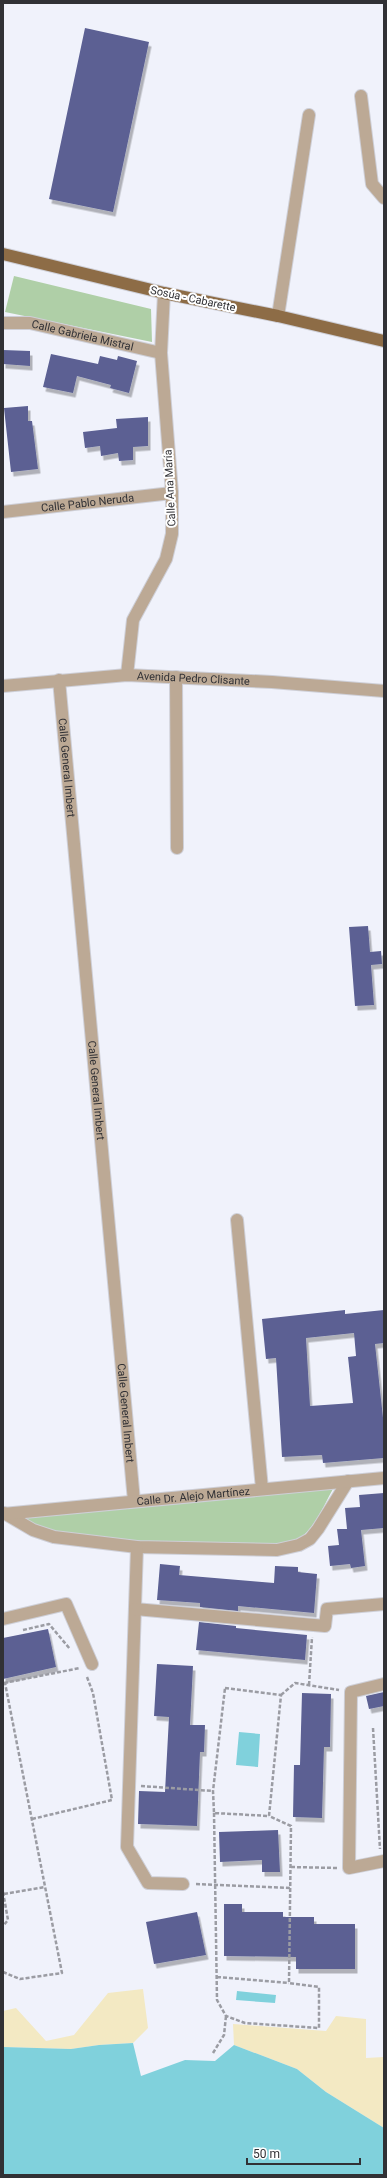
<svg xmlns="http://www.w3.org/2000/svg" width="387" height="2178" viewBox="0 0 387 2178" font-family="Roboto,sans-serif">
	<defs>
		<filter id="shadow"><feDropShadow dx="2.5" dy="4.5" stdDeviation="0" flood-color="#0004"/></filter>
	</defs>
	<rect width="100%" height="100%" fill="#f0f2fb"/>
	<path fill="#afcfa7" d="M14 276 151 309 152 342 5 312Z
		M334 1487C325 1503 315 1528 299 1539 280 1551 89 1540 57 1535 44 1533 30 1525 18 1520L17 1514Z"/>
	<path fill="#f3e9c3" d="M143 1989 148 2028 133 2043 99 2045 71 2049 3 2047V2011L16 2008 46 2041 74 2035 108 1993Z
		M336 2016 366 2019V2058L384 2057V2128L326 2092 297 2069 234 2045 233 2024 326 2031Z"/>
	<path fill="#80d1dc" d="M239 1732 260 1734 258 1767 236 1765Z
		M237 1991 276 1995 275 2003 236 2000Z
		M133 2043 141 2076 185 2060 215 2061 234 2045 297 2069 326 2092 384 2128V2175H3V2047L71 2049 99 2045Z"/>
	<path fill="#5b6093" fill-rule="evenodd" filter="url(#shadow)" d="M85 28 149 42 113 212 49 199Z
		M3 350 30 351V366L3 364Z
		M51 354 98 364 100 356 117 360 118 356 137 361 129 393 110 388 111 385 77 376 73 393 43 387Z
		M28 406V421H32L38 469 11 472 4 408Z
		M148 417V446L133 447V460L119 461 118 453 101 456 100 446 85 448 83 432 117 428 116 419Z
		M368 926 370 952 381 951 382 964 371 965 374 1005 355 1006 349 927Z
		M345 1310V1314L384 1310V1343L375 1344 384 1427V1458L323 1463 322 1455 282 1457 276 1358 266 1359 262 1319ZM354 1333 356 1356 348 1357 353 1403 310 1406 306 1338Z
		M384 1493V1528L361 1530 365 1566 351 1568 350 1564 330 1566 328 1546 339 1545 337 1529H347L345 1508 360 1507 359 1495Z
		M160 1564 180 1566 179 1575 274 1583 275 1566 298 1567V1572L317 1574 314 1613 238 1606V1611L200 1607V1603L157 1600Z
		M199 1622 236 1626V1628L307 1635 305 1660 196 1650Z
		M48 1629 56 1667 3 1679V1638Z
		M157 1664 193 1666 190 1725H205L204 1752H200L197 1826 138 1824 139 1791 165 1792 169 1717 154 1716Z
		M384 1692V1706L369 1709 366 1696Z
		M302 1693 331 1694 330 1747H324L322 1818 293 1817 294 1765H300Z
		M278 1830 280 1872H262V1860L220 1862 219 1832Z
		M224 1904H242V1912H283V1917H314V1924H355V1969H296V1957L224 1956Z
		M197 1912 206 1955 154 1964 146 1922Z"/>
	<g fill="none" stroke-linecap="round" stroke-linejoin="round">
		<defs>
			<g id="minor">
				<path d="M361 96 372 184 384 198"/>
				<path d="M278 316 309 115"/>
				<path id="s1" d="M3 323H30L161 353"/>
				<path id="s2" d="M3 512 172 493"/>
				<path d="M127 675 133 620 166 559 172 534V493L161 353 164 293"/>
				<path d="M176 677 177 848"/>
				<path id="s3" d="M59 680 134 1501"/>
				<path id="s4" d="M3 686 127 675 272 682 384 691"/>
				<path d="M237 1220 262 1489"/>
				<path d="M4 1513 33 1530 54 1537 137 1547 277 1550 299 1545 310 1539 318 1529 348 1481"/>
				<path id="s5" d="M3 1514 384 1478"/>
				<path d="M137 1547 127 1847 148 1883 183 1884"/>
				<path d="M135 1609 325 1626 327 1609 384 1604"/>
				<path d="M3 1619 66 1604 92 1664"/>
				<path d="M384 1684 351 1692 349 1868 384 1861"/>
			</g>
			<path id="major" d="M3 254 164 293 278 316 384 341"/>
		</defs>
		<use href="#minor" stroke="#cecfd7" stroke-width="14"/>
		<use href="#major" stroke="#cecfd7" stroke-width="14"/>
		<path stroke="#9b9ca3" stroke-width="2.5" stroke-dasharray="4 2" stroke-linecap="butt" d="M23 1630 49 1624 70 1649
			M4 1683 80 1668
			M309 1685 312 1637
			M225 1688 281 1695 269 1816 214 1813 213 1791Z
			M281 1695 295 1683 339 1690
			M373 1728 380 1849
			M141 1786 213 1791
			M214 1813 217 2000 226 2016 245 2023 319 2028V1987L289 1983 291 1826 269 1816
			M32 1819 112 1800 93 1693 87 1677
			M291 1867 337 1868
			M196 1884 290 1888
			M3 1892 8 1920 3 1926
			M4 1894 45 1887
			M3 1972 20 1979 62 1973 5 1683
			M217 1977 289 1983
			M213 2053 224 2035 226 2016"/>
		<use href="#minor" stroke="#bca995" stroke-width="12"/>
		<use href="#major" stroke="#8d6c46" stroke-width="12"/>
	</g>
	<g text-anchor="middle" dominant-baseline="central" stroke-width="4" stroke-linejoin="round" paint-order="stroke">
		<g font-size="11" fill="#313135" stroke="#fff">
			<text transform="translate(193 299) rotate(12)">Sosúa - Cabarette</text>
			<text stroke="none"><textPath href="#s1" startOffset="81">Calle Gabriela Mistral</textPath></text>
			<text transform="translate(170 488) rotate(-93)">Calle Ana María</text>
			<text stroke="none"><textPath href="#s2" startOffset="85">Calle Pablo Neruda</textPath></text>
			<text stroke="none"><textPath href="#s4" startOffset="191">Avenida Pedro Clisante</textPath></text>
			<text stroke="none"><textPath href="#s3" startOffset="88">Calle General Imbert</textPath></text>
			<text stroke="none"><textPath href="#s3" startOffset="412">Calle General Imbert</textPath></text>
			<text stroke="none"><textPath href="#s3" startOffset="736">Calle General Imbert</textPath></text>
			<text stroke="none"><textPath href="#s5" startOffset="191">Calle Dr. Alejo Martínez</textPath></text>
		</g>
	</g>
	<rect width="387" height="2178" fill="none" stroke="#313135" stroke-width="8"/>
	<path d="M247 2158v6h113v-6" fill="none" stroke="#313135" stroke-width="2"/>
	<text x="253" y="2158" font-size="12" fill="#313135" stroke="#ffffff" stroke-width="3" paint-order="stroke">50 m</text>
</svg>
